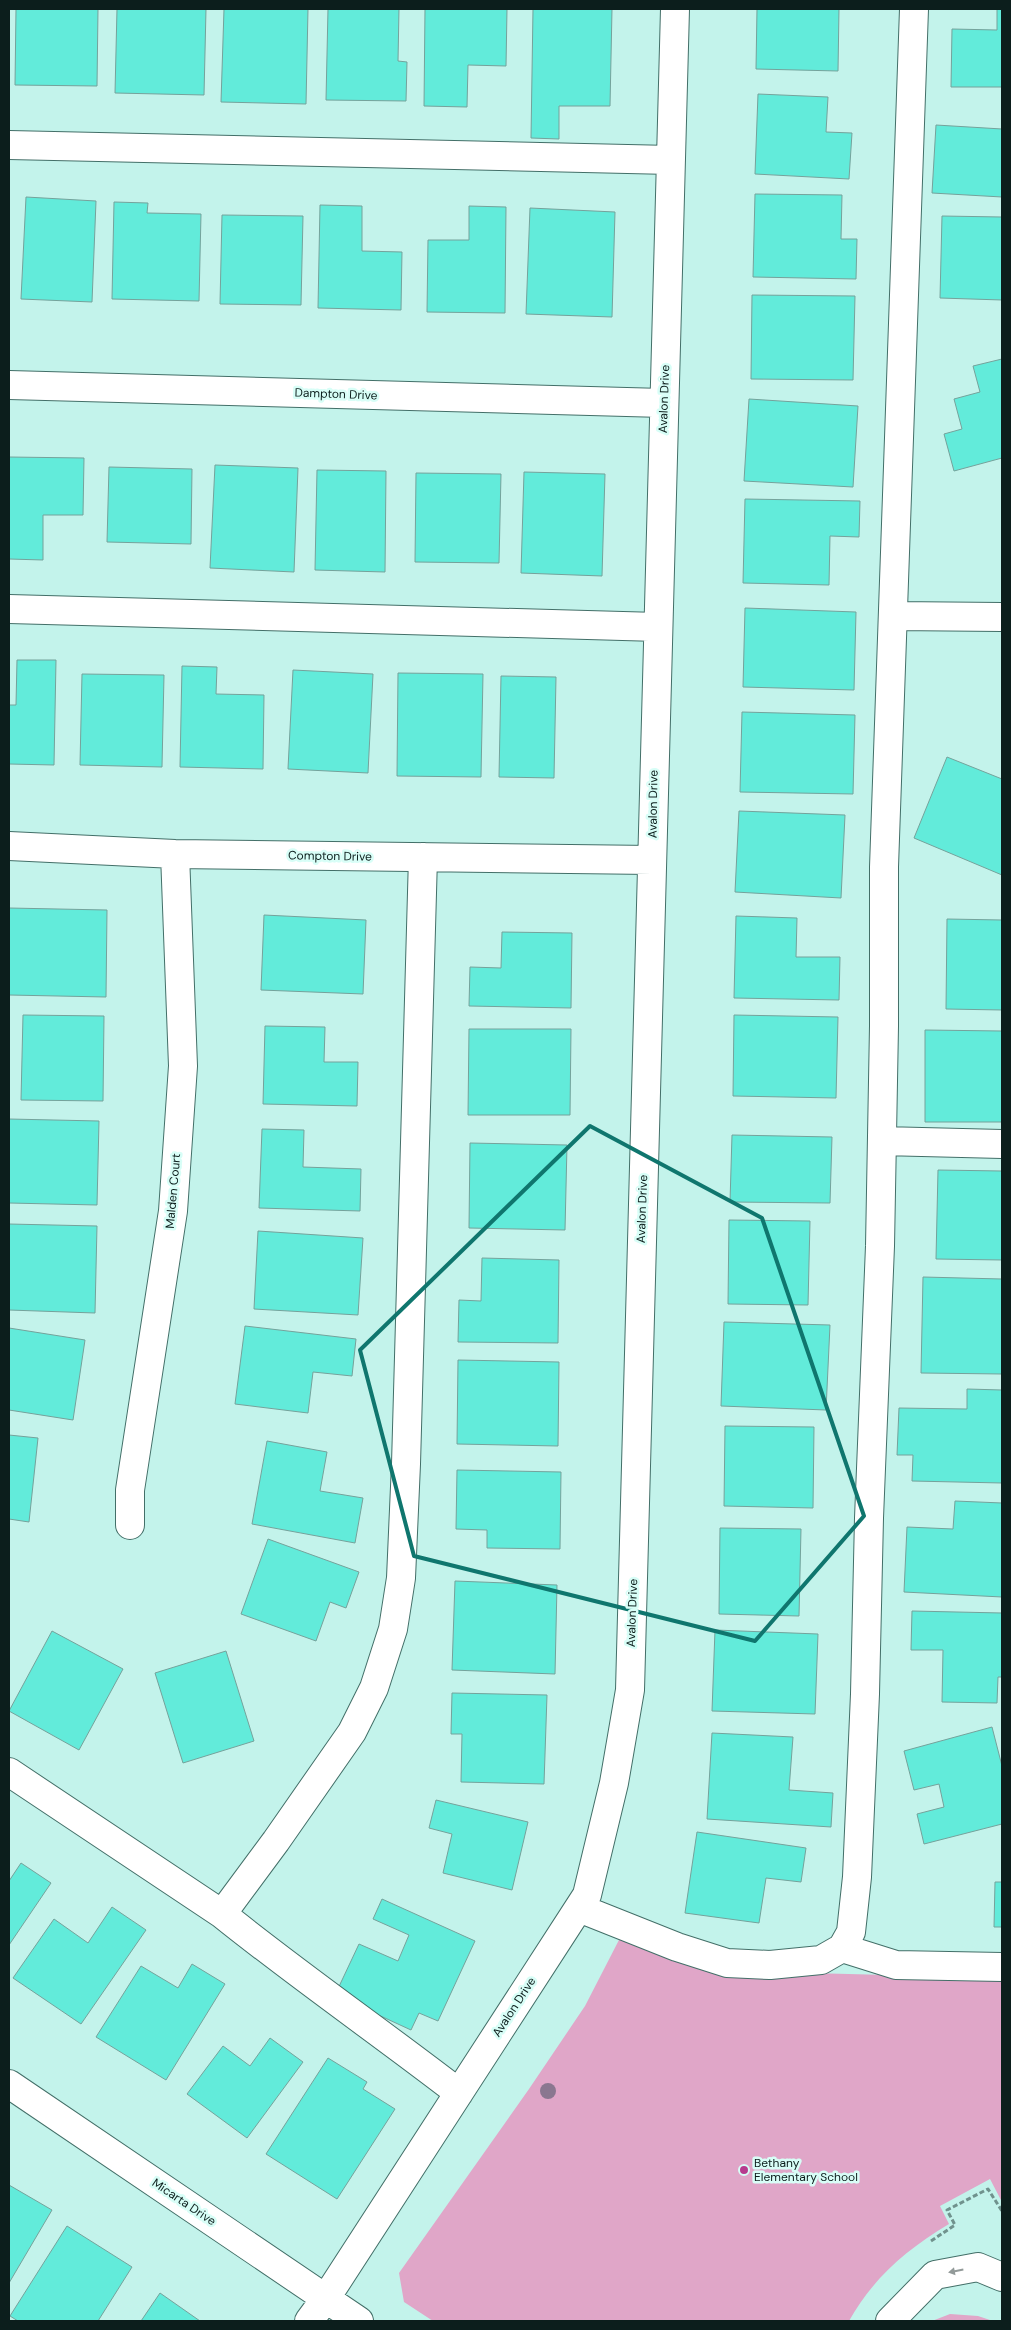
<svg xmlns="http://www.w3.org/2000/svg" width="1011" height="2330" viewBox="0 0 1011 2330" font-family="'DM Sans',sans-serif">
	<rect width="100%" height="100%" fill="#c3f3eb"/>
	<path fill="#e0a6c8" d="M620 1938 731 1971 1002 1978V2202L990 2179 940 2206 949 2224C906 2250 874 2277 849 2321H433L404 2302 399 2273 529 2089 585 2006Z
		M950 2314 978 2316 993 2321H932Z"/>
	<path fill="#62ebda" stroke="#75a29b" d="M16 9H98L97 86 15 85Z
		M117 9H206L204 95 115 93Z
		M224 9H308L306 104 221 102Z
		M328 9H399L398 61 407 62 406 101 326 100Z
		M425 9H507L506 66 468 65 467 107 424 106Z
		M533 9H612L610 106H559V139L531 138Z
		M757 9H839L838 71 756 69Z
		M997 9H1002V87H951L952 29 997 30Z
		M758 94 828 97 826 132 852 133 849 179 755 174Z
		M936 125 1002 129V197L932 193Z
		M755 194 842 195 841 239H857L856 279 753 277Z
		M26 197 96 201 92 302 21 299Z
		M114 202 148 203 147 213 201 214 199 301 112 299Z
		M320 205 362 206V251L402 252 401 310 318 308Z
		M469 206 506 207 505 313 427 312 428 240H469Z
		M530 208 615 212 612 317 526 314Z
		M222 215 303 216 301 305 220 304Z
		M942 216 1002 217V300L940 298Z
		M752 295 855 296 853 380 751 379Z
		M1002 359V458L954 471 944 434 962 429 954 399 980 392 973 366Z
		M749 399 858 406 853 487 744 481Z
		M9 457 84 458 83 515H43V560L9 559Z
		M215 465 298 468 294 572 210 568Z
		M109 467 192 469 191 544 107 542Z
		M317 470 386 471 385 572 315 570Z
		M524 472 605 474 602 576 521 573Z
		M416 473 501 474 499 563 415 562Z
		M745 499 860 501 859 537 830 536 829 585 743 583Z
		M745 608 856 612 854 690 743 687Z
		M17 660H56L54 765 9 764V705H16Z
		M182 666 217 667 216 694 264 695 263 769 180 767Z
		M293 670 373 674 368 773 288 769Z
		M398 673 483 674 481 777 397 776Z
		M82 674 164 675 162 767 80 765Z
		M501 676 556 677 554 778 499 777Z
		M742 712 855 715 853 794 740 792Z
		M947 757 1002 779V875L914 838Z
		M739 811 845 815 841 898 735 892Z
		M9 908 107 910 106 997 9 995Z
		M264 915 366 920 363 994 261 990Z
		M736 916 797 918 796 957H840L839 1000 734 998Z
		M947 919 1002 920V1010L946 1009Z
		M502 932 572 933 571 1008 469 1006 470 967 501 968Z
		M23 1015 104 1016 103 1101 21 1100Z
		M734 1015 838 1017 836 1098 733 1096Z
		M265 1026 325 1027 324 1062H358L357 1106 263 1104Z
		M469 1029H571L570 1115H468Z
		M925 1030 1002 1031V1122H925Z
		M9 1119 99 1121 97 1205 9 1203Z
		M262 1129 304 1130 303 1167 361 1169 360 1211 259 1208Z
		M732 1135 832 1137 830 1203 730 1202Z
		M470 1143 567 1145 565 1230 469 1228Z
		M938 1170 1002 1171V1260L936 1259Z
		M729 1220 810 1221 808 1305 728 1304Z
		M9 1224 97 1226 95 1313 9 1310Z
		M258 1231 363 1238 358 1315 254 1309Z
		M482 1258 559 1260 558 1343 458 1342 459 1300 481 1301Z
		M923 1277 1002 1279V1374L921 1373Z
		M724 1322 830 1325 826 1410 721 1406Z
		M245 1326 356 1339 352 1376 313 1372 308 1413 235 1404Z
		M9 1328 85 1340 73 1420 9 1410Z
		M458 1360 559 1362 558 1446 457 1444Z
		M967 1389 1002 1390V1483L912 1481 913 1455H897L899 1408 967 1409Z
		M725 1426 814 1427 813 1508 724 1506Z
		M9 1435 38 1438 29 1522 9 1519Z
		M267 1441 327 1452 320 1491 363 1498 355 1543 252 1524Z
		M457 1470 561 1472 560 1549 487 1548V1530L456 1529Z
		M955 1501 1002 1503V1597L904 1592 907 1527 953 1529Z
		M720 1528 801 1529 799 1616 719 1614Z
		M268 1539 359 1572 346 1608 330 1602 316 1641 241 1614Z
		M455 1581 557 1585 555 1674 452 1670Z
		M912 1611 1002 1613V1677H998L997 1703 942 1702 943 1650H911Z
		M715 1630 818 1634 815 1714 712 1711Z
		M52 1631 123 1669 79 1750 9 1711Z
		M226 1651 254 1741 183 1763 155 1673Z
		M452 1693 547 1695 544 1784 461 1782 462 1734H451Z
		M992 1727 1002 1766V1824L924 1844 917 1814 944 1807 939 1784 914 1790 904 1751Z
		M712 1733 793 1737 789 1790 833 1793 831 1827 707 1819Z
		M436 1800 528 1822 512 1890 443 1873 452 1834 429 1828Z
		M697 1832 806 1848 801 1882 766 1878 759 1923 685 1913Z
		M21 1863 51 1883 9 1945V1881Z
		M995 1882H1002V1927H994Z
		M382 1899 475 1941 438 2021 419 2013 411 2030 335 1995 359 1944 398 1961 409 1935 373 1919Z
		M112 1907 146 1930 81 2024 13 1978 54 1919 88 1943Z
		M192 1964 225 1984 166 2080 96 2037 141 1966 178 1988Z
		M270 2038 303 2062 247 2138 187 2094 223 2046 250 2066Z
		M328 2058 367 2082 363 2089 395 2109 337 2199 266 2154Z
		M9 2185 52 2210 9 2283Z
		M67 2226 132 2267 98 2321H18L10 2316Z
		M160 2293 200 2321H141Z"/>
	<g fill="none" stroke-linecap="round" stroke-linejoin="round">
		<defs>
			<path id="minor" d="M9 145 671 160
				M9 385 663 403
				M9 609 658 627
				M894 616 1002 617
				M9 846 175 854 652 860
				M423 857 406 1464 401 1578 393 1629 374 1688 352 1732 276 1841 222 1914C299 1976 380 2032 459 2093
				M882 1141 1002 1144
				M130 1525V1490L173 1211 183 1066 175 854
				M9 1772 222 1914
				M579 1908 677 1947 727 1963 770 1965 821 1960 842 1948 851 1932 857 1877 865 1694 869 1518 880 1246 884 1026V867L914 9
				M842 1948 896 1965 1002 1967
				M9 2084 359 2321
				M309 2321 326 2298 587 1895 614 1783 630 1690 675 9
				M890 2321 935 2275 978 2267 1002 2277"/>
		</defs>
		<use href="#minor" stroke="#436f68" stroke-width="30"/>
		<path stroke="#70928d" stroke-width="3" stroke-dasharray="5 2.5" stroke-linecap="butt" d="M931 2241 955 2225 947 2210 988 2189 1002 2211"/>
		<use href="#minor" stroke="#fff" stroke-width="28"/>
	</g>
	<circle fill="#8a7790" cx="548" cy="2091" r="8"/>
	<defs><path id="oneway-solid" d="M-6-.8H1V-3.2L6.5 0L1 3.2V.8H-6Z" transform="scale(1.25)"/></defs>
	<use fill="#929a99" href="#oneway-solid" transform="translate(956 2271) rotate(169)"/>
	<path fill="none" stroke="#0f766e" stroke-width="4" stroke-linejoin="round" d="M590 1126 762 1218 864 1516 755 1641 414 1556 360 1350Z"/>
	<circle fill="#b63c8e" stroke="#d8fef7" stroke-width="2" cx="744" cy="2170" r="5"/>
	<g text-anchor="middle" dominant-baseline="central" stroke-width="5" stroke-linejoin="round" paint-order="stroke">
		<g font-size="12" fill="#0c1e1c" stroke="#d8fef7">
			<text transform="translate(336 394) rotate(2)">Dampton Drive</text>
			<text transform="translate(664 399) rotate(-88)">Avalon Drive</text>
			<text transform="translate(653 804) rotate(-89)">Avalon Drive</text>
			<text transform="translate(330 856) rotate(1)">Compton Drive</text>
			<text transform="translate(173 1191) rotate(-85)">Malden Court</text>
			<text transform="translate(642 1209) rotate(-88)">Avalon Drive</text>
			<text transform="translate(632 1613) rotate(-88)">Avalon Drive</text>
			<text transform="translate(514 2007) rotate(-57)">Avalon Drive</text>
			<text transform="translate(184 2202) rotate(34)">Micarta Drive</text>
		</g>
		<g font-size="12" fill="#0c1e1c" stroke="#d8fef7" text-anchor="start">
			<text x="754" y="2163">Bethany<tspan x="754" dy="14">Elementary School</tspan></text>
		</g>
	</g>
	<rect width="1011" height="2330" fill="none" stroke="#0c1e1c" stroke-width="20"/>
</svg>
